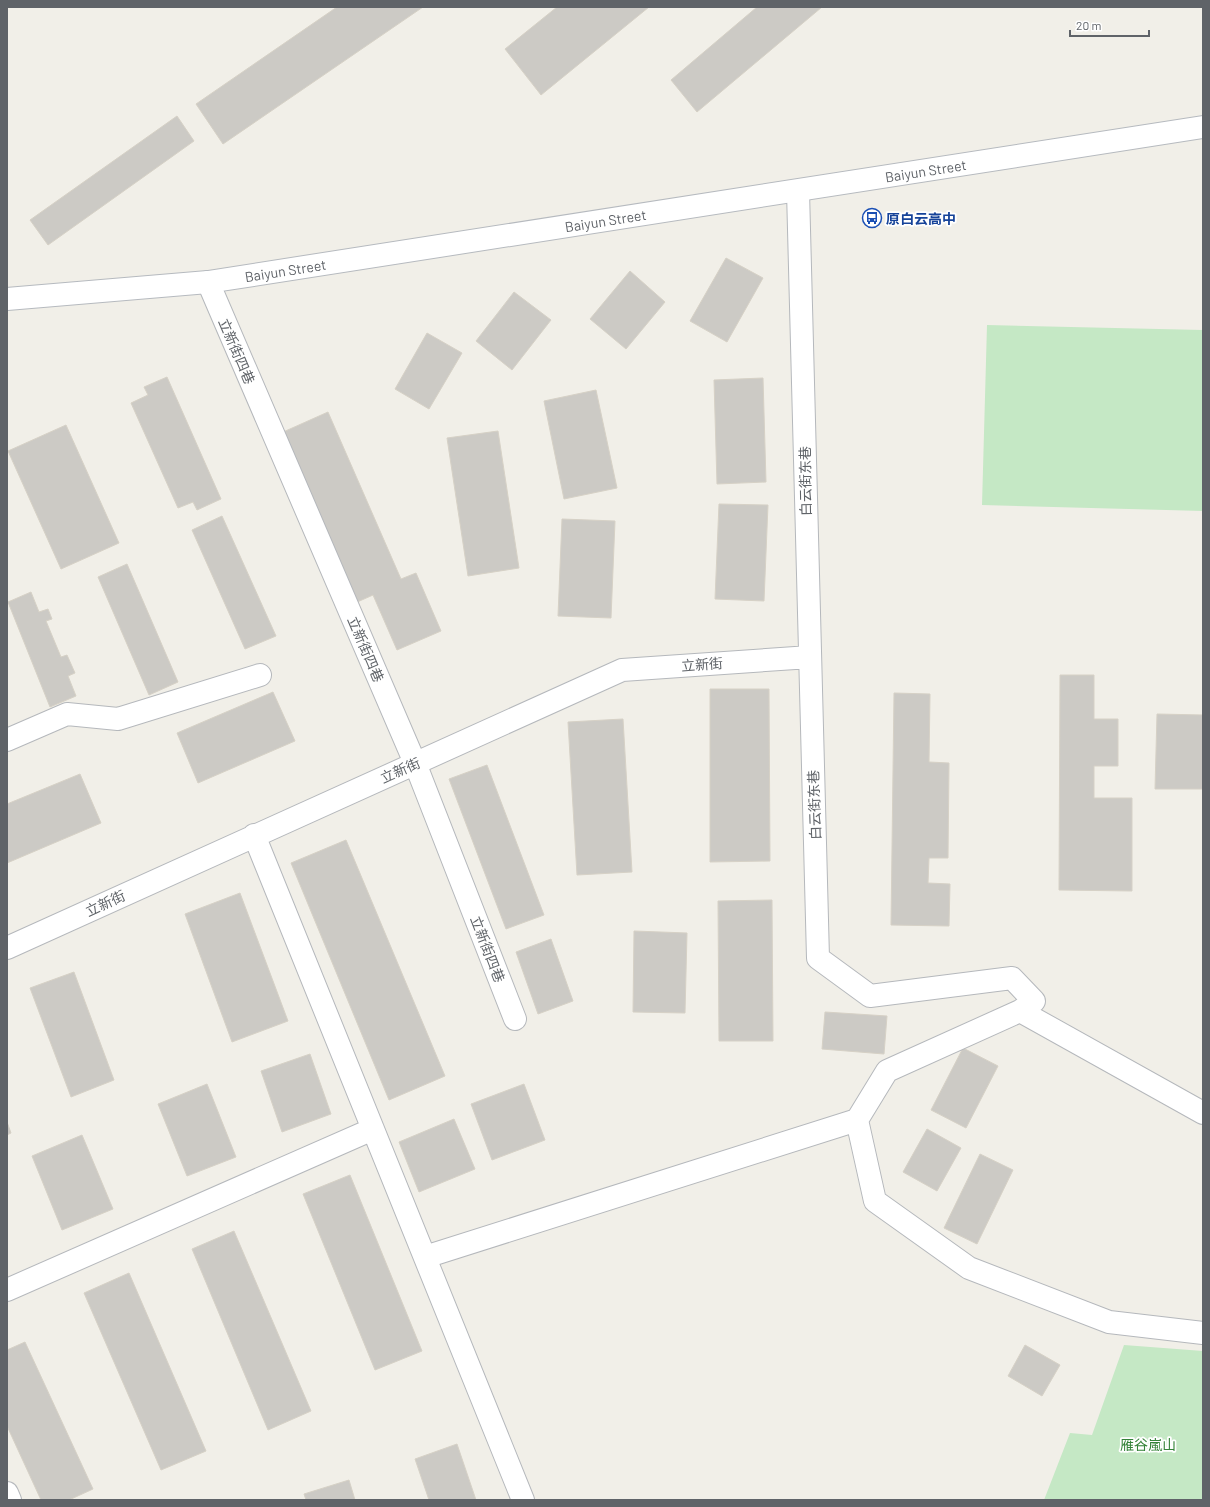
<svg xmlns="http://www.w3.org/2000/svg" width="1210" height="1507" viewBox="0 0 1210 1507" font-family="Barlow,'Noto Sans SC',sans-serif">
	<rect width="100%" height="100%" fill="#f1efe8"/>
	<path fill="#c5e8c5" d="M987 325 1203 330V511L982 505Z
		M1124 1345 1203 1351V1500H1044L1070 1433 1092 1435Z"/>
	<path fill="#cccac5" stroke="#d6d1c6" d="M337 7H423L223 144 196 104Z
		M557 7H649L541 95 505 49Z
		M757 7H822L697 112 671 80Z
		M177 116 194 141 48 245 30 220Z
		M726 258 763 278 727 342 690 321Z
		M630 271 665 302 626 349 590 319Z
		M514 292 551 320 512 370 476 341Z
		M427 333 462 353 429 409 395 389Z
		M167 377 221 499 197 510 193 502 178 508 131 403 148 395 144 387Z
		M763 378 766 482 717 484 714 380Z
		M596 390 617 488 564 499 544 401Z
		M328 412 401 579 416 573 441 631 397 650 373 595 355 603 281 433Z
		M66 425 119 543 61 569 8 451Z
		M498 431 519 568 468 576 447 438Z
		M719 504 768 505 764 601 715 599Z
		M222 516 276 636 245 649 192 530Z
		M562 519 615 521 611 618 558 616Z
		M127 564 178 682 149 695 98 577Z
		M31 592 39 612 48 609 52 619 46 621 61 657 67 655 75 673 68 676 76 696 50 707 8 602Z
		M1060 675H1094V719H1118V766H1094V798H1132V891L1059 890Z
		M710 689H769L770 861 710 862Z
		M273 692 295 741 198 783 177 733Z
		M894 693 930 694 929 762 949 763 948 858H929L928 883 950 884 949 926 891 925Z
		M1157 714 1203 715V789H1155Z
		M623 719 632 872 577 875 568 722Z
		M487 765 544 915 506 929 449 779Z
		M80 774 101 823 7 863V804Z
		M346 840 445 1076 389 1100 291 863Z
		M240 893 288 1021 232 1042 185 914Z
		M772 900 773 1041H719L718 901Z
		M634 931 687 933 685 1013 633 1012Z
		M551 939 573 1001 538 1014 516 952Z
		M74 972 114 1080 71 1097 30 988Z
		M825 1012 887 1016 884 1054 822 1049Z
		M963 1048 998 1066 966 1128 931 1110Z
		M310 1054 331 1114 282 1132 261 1071Z
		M207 1084 236 1157 187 1176 158 1104Z
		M524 1084 545 1140 492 1160 471 1104Z
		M454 1119 475 1169 419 1192 399 1142Z
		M7 1122 11 1133 7 1135Z
		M927 1129 961 1148 937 1191 903 1172Z
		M82 1135 113 1209 62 1230 32 1156Z
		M980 1154 1013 1170 977 1244 944 1228Z
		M350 1175 422 1351 375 1370 303 1194Z
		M234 1231 311 1411 268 1430 192 1249Z
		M129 1273 206 1451 161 1470 84 1293Z
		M25 1342 93 1489 69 1500H41L7 1426V1350Z
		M1025 1345 1060 1365 1042 1396 1008 1376Z
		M457 1444 476 1500H429L415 1459Z
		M349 1480 355 1500H306L304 1494Z"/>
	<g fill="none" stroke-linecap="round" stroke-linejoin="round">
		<defs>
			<path id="minor" d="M798 191 818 958 870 996 1012 978 1034 1001 1020 1011 887 1071 857 1120
				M208 282 415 763 515 1019
				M7 740 67 714 118 719 260 675
				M254 835 523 1500
				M7 948 622 670 810 657
				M1020 1011 1203 1113
				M425 1257 857 1120 875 1201 969 1268 1109 1322 1203 1333
				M7 1290 373 1129
				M7 1493 10 1500"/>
			<g id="secondary">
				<path id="s1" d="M7 299 208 282 1203 127"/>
			</g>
		</defs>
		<use href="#minor" stroke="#b5b8bc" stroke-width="24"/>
		<use href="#secondary" stroke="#b6babf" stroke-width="24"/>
		<use href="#minor" stroke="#fff" stroke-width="22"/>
		<use href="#secondary" stroke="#fff" stroke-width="22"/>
	</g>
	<defs>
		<symbol id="bus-ring" viewBox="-11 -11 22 22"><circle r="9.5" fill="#fff" stroke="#1a4fb4" stroke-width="1.5"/><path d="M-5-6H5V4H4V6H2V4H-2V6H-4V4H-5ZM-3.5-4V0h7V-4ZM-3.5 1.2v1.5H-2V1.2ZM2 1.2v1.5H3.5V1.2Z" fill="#1a4fb4"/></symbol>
	</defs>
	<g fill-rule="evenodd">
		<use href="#bus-ring" x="861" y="207" width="22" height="22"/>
	</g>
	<g text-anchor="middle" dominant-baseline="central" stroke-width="3.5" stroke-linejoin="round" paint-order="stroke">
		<g font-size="14" fill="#5f6368" stroke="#fff">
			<text stroke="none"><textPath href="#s1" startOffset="928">Baiyun Street</textPath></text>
			<text stroke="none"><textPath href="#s1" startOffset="604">Baiyun Street</textPath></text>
			<text stroke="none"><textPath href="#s1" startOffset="280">Baiyun Street</textPath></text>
			<text transform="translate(237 351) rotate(67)">立新街四巷</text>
			<text transform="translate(805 481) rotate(-91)">白云街东巷</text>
			<text transform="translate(366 649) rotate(67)">立新街四巷</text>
			<text transform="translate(702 664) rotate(-4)">立新街</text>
			<text transform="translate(400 770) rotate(-24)">立新街</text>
			<text transform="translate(814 805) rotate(-92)">白云街东巷</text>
			<text transform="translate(105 903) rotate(-25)">立新街</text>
			<text transform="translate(488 949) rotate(69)">立新街四巷</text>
		</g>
		<g font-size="14" font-weight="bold" fill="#164399" stroke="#fff" text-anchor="start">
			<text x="886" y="218">原白云高中</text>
		</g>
		<g font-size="14" fill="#348238" stroke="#fff">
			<text x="1148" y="1444">雁谷嵐山</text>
		</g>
	</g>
	<rect width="1210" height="1507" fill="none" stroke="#5f6368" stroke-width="16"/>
	<path d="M1070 30v6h79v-6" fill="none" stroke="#5f6368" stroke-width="2"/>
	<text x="1076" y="30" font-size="12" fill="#5f6368" stroke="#ffffff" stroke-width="3" paint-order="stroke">20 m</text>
</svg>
